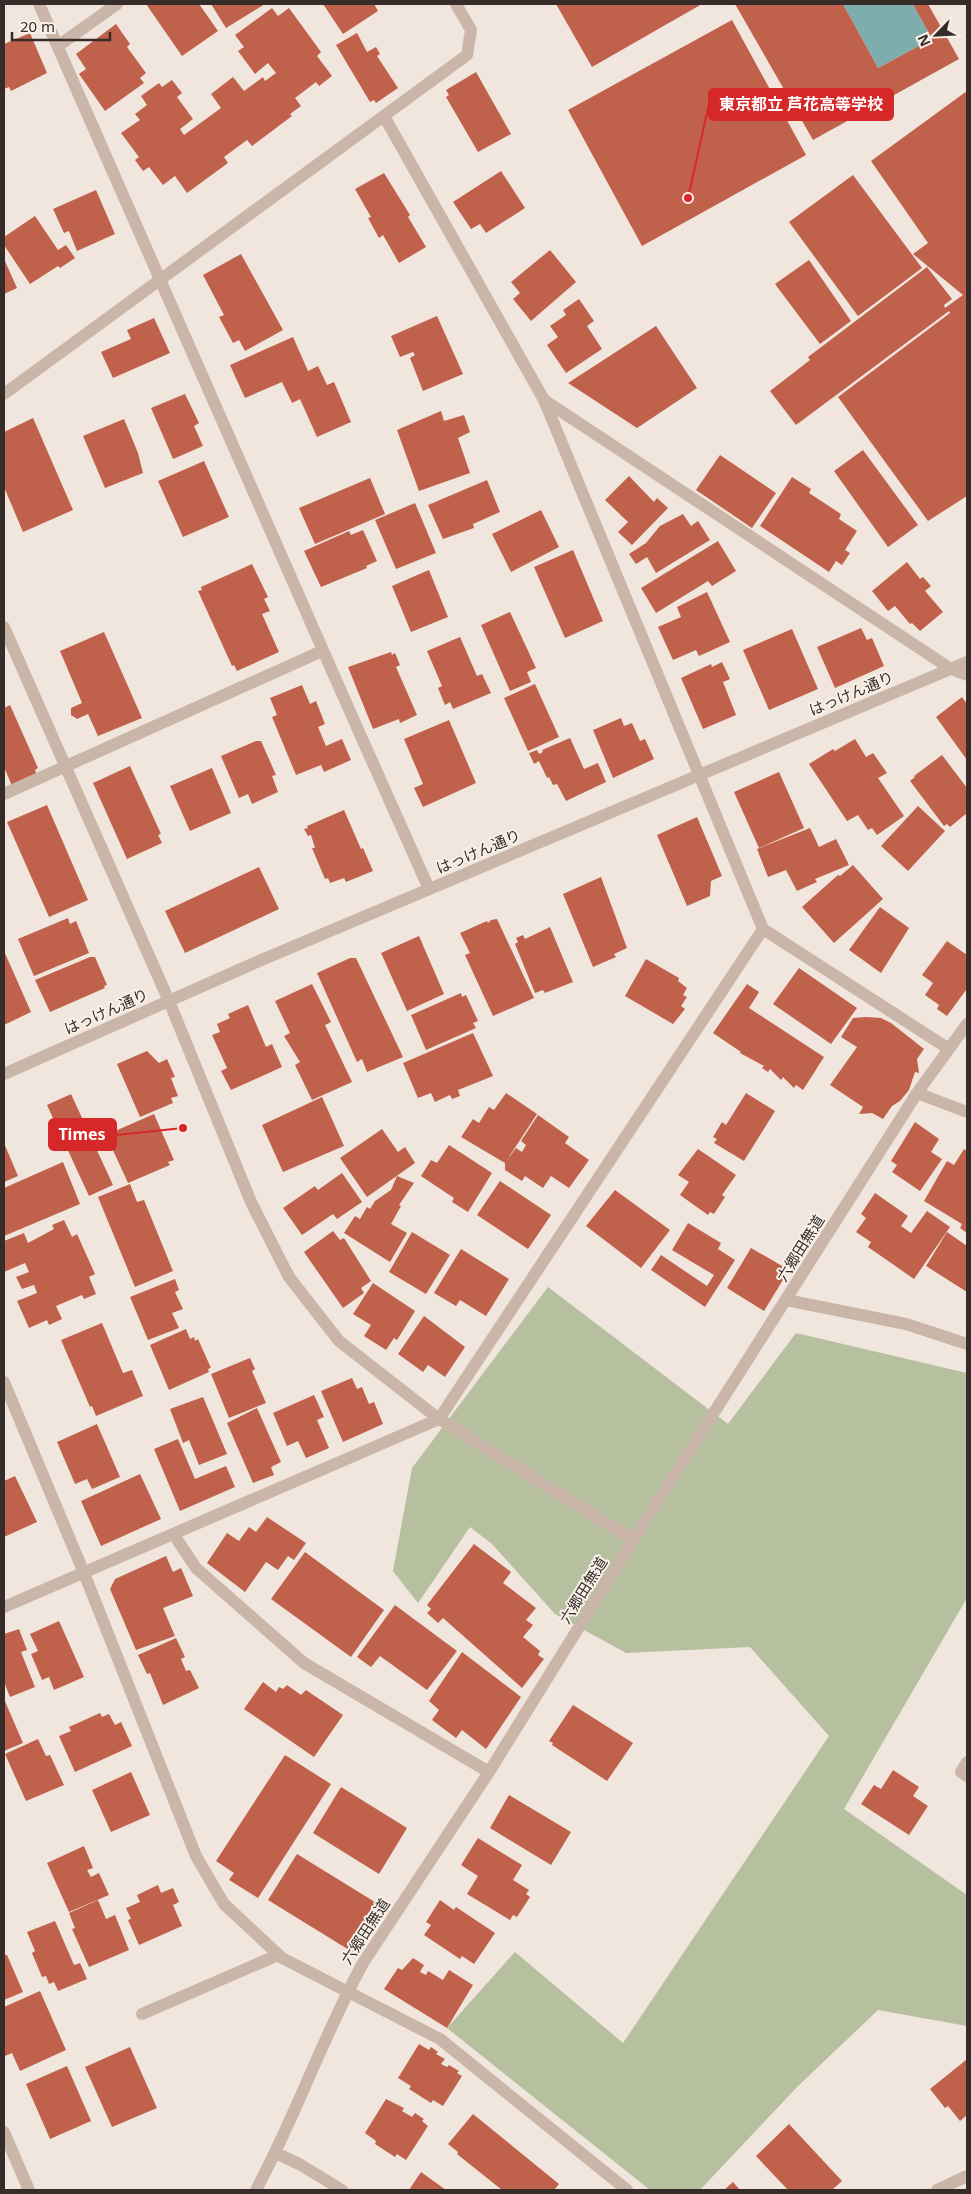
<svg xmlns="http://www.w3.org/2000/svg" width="971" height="2194" viewBox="0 0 971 2194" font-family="'Noto Sans','Noto Sans JP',sans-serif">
	<rect width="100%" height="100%" fill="#f1e6dd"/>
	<path fill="#b6bf9e" d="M548 1287 728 1424 796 1333 967 1373V1598L844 1809 967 1895V2026L878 2010 797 2087 700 2190H650L447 2028 515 1952 623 2043 829 1736 750 1647 626 1653 555 1614 492 1544 470 1527 418 1603 393 1571 412 1468Z"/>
	<path fill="#7dadac" d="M843 4H913L932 39 878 68Z"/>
	<path fill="#c0614c" d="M146 4H199L218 31 182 56Z
		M211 4H265L226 28Z
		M323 4H374L378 11 343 34Z
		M556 4H702L592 67Z
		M735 4H843L878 68 932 39 913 4H928L959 59 813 140Z
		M272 8 278 16 289 8 321 52 317 56 332 76 319 86 316 82 295 98 301 106 290 114 292 116 252 146 247 140 224 157 228 163 187 193 175 176 163 185 149 167 143 171 135 160 139 157 121 133 140 120 135 114 147 105 141 96 159 83 162 87 172 80 182 93 177 97 193 119 180 129 184 135 221 108 211 94 233 77 244 91 263 77 265 81 276 73 268 63 255 74 238 51 244 47 235 35Z
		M732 20 806 155 642 246 568 110Z
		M116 24 130 44 127 47 146 73 140 78 144 83 105 111 79 74 86 69 76 54Z
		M30 33 47 73 11 91 9 87 4 89V44Z
		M357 33 367 52 376 47 380 54 377 56 398 88 376 103 374 100 370 102 336 45Z
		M476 72 511 134 478 152 446 97 449 95 446 90Z
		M967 91V496L928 521 838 397 950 313 949 311 796 425 770 391 810 360 808 357 927 267 952 299 944 305 945 308 963 295 913 254 928 243 871 161Z
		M501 171 525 208 486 233 480 224 471 229 453 202Z
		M384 173 410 215 408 217 426 247 399 263 383 235 379 238 368 218 371 217 355 189Z
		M853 175 922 268 858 316 789 222Z
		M96 190 115 234 77 251 69 231 64 233 53 209Z
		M35 216 58 250 66 245 75 258 60 268 58 266 30 284 4 245V237Z
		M550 250 576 282 531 321 513 299 520 293 511 282Z
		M241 254 283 330 245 351 239 340 233 343 219 317 224 315 203 275Z
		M4 259 17 288 4 294Z
		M809 260 851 321 820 344 775 284Z
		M579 299 594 321 587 326 602 349 566 373 547 345 558 337 550 326 566 315 563 310Z
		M437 316 463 374 423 391 410 358 415 355 413 352 400 357 391 336Z
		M154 318 170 353 113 378 101 352 131 339 127 330Z
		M656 326 697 388 637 428 568 383Z
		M293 337 308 371 318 366 327 385 334 382 351 422 317 437 300 399 292 403 282 382 245 398 230 365Z
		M185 394 199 423 194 426 203 446 173 459 151 408Z
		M441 411 444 421 464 415 470 432 458 438 470 473 419 491 397 430Z
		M33 418 73 510 23 532 4 487V432Z
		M124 419 138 453 143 473 105 488 83 436Z
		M863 450 918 525 888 547 834 471Z
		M720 455 776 493 752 528 696 490Z
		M204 461 229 517 183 537 158 481Z
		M629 476 654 502 657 498 668 508 632 545 618 532 628 522 605 500Z
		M792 477 811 489 809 493 841 514 839 519 857 531 845 550 850 553 842 565 836 561 829 572 760 526Z
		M370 478 385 514 315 544 299 508Z
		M487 480 500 512 473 524 474 528 443 539 428 505Z
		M415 503 436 553 396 569 375 520Z
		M541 510 559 547 511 572 492 534Z
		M683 514 691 526 698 521 710 540 656 573 647 557 636 564 629 554 646 543 660 526Z
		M363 530 377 561 366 566 367 568 321 587 304 551 349 531 351 535Z
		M718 541 736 571 712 586 708 581 656 613 641 588Z
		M573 550 603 621 565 638 534 567Z
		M907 562 920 579 923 577 931 586 925 591 943 612 920 631 912 623 910 624 895 606 888 611 872 591Z
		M252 564 268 597 264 599 270 611 262 614 279 652 237 671 234 665 232 666 198 591 202 590 201 587Z
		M429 570 448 617 411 632 392 586Z
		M707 592 730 642 699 656 696 650 673 660 658 627 681 617 677 607Z
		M510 612 536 668 527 672 531 682 510 691 481 625Z
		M861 628 867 640 872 638 884 666 835 688 817 647Z
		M792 629 818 689 769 710 743 650Z
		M104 632 142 718 98 736 88 714 77 719 71 715V708L82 703 60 651Z
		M460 637 477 676 482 674 491 693 453 709 450 702 445 705 438 688 442 686 427 651Z
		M391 652 392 655 395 653 400 665 396 667 417 715 400 723 399 719 373 729 348 667Z
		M722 662 730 679 723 682 736 715 703 729 681 678 711 664 712 667Z
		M535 684 559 737 528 751 504 698Z
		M302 685 310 704 316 701 325 724 318 727 326 746 342 739 351 760 324 772 321 765 296 775 272 717 277 715 270 698Z
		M962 697 967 704V760L936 717Z
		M10 705 38 768 35 770 37 775 12 786 4 767V708Z
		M621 718 624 726 632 723 640 741 645 739 654 759 613 778 593 730Z
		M449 720 476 783 423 807 414 788 423 784 404 739Z
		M570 738 584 769 598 763 606 782 566 801 557 784 553 785 549 777 547 778 539 761 534 764 529 753 537 750 539 754 543 752 542 750Z
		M855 739 866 757 873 753 887 773 878 778 904 816 877 835 872 828 868 830 858 815 847 821 809 764 833 749 835 751Z
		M256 741H261L276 775 272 776 278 792 252 804 248 794 239 798 221 756Z
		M942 755 967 788V813L950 827 947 824 944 826 910 781 915 777 914 776Z
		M130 766 161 834 158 835 162 843 127 859 93 783Z
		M212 768 231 813 190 831 170 786Z
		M779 772 804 828 759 848 734 792Z
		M47 805 88 900 49 917 7 822Z
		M918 806 945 831 908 871 881 846Z
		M344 810 361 849 363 848 373 871 346 882 344 878 330 883 328 878 325 879 312 848H315L311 835 308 836 304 829 308 828 307 826Z
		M697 817 722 876 711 881 710 896 687 906 657 835Z
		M810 828 819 847 836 839 849 865 815 879 817 882 797 891 786 870 768 877 757 849Z
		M853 865 883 899 834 943 802 907 838 875 840 876Z
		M259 867 279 909 185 953 165 911Z
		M601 877 627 948 614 954 616 957 593 967 563 894Z
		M880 907 909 928 881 973 849 950Z
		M68 918 70 924 76 921 89 953 34 976 18 939Z
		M497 919 534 998 493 1016 465 955 470 953 460 933 487 921 488 923 491 920Z
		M550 927 573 982 545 993 543 990 535 993 515 944 518 942 516 938 523 935 525 939Z
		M419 936 444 994 407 1011 381 953Z
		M947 941 967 955V991L966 990 947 1016 937 1009 939 1005 925 995 933 983 922 975Z
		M4 951 31 1012 4 1025Z
		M90 957H95L107 985 104 986 105 988 50 1012 35 980Z
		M350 958H356L403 1057 367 1072 362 1059 357 1062 317 973Z
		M646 959 679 978 678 981 687 988 683 995 687 997 681 1006 685 1009 673 1024 625 996Z
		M799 968 857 1008 831 1044 773 1004Z
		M312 984 331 1022 325 1025 352 1082 312 1100 295 1065 300 1062 284 1036 290 1033 275 1001Z
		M747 984 759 992 749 1008 824 1057 803 1090 796 1085 794 1088 783 1077 781 1080 770 1069 768 1072 762 1068 764 1066 740 1053 741 1052 713 1033Z
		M461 993 462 997 466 995 478 1021 473 1023 476 1028 426 1050 411 1015Z
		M248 1005 266 1047 272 1044 282 1067 231 1090 221 1071 227 1068 212 1035 220 1032 217 1024 230 1018 228 1014Z
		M866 1017 881 1018 891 1023 924 1049 917 1059 919 1073 915 1072 909 1090 900 1101 892 1106 883 1119 872 1113 859 1114 863 1107 830 1085 857 1047 841 1037 853 1018Z
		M473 1033 493 1076 458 1090 460 1096 452 1099 450 1095 435 1102 431 1093 418 1098 403 1063Z
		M147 1051 159 1063 167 1059 175 1077 171 1078 178 1096 171 1098 173 1103 140 1117 117 1064Z
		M506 1093 537 1114 507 1160 516 1148 522 1152 526 1145 521 1141 538 1115 569 1137 565 1143 589 1160 569 1188 551 1176 543 1188 525 1176 522 1181 505 1170V1163L461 1137 473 1119 479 1123 489 1107 494 1110Z
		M746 1093 775 1111 744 1161 714 1143 717 1139 713 1137 722 1122 726 1125Z
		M71 1094 113 1185 89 1196 47 1105Z
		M322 1097 344 1146 283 1172 262 1125Z
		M154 1114 174 1160 168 1162 170 1165 128 1183 106 1135Z
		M915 1122 939 1139 931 1152 942 1159 920 1191 892 1172 897 1165 891 1161Z
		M382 1129 398 1152 405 1147 415 1163 367 1197 340 1158Z
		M4 1143 18 1176 4 1182Z
		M449 1145 492 1173 468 1212 452 1202 454 1198 421 1176 431 1160 437 1163Z
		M698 1149 736 1175 722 1195 725 1197 714 1214 710 1212 708 1215 680 1195 689 1182 678 1175Z
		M964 1149 967 1151V1233L960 1228 962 1224 924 1201 947 1161 954 1165Z
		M63 1162 80 1204 4 1236V1188Z
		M342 1173 362 1202 337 1219 333 1214 302 1235 283 1208 315 1186 318 1190Z
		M397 1176 414 1183 399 1205 401 1206 391 1224 407 1233 390 1262 344 1233 355 1216 360 1219 367 1207 370 1209 375 1201 391 1190Z
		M500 1181 551 1215 528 1249 477 1215Z
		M130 1184 137 1202 144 1200 173 1271 135 1287 98 1197Z
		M615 1190 670 1230 641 1268 586 1226Z
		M875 1193 908 1216 901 1226 911 1233 927 1211 950 1227 914 1279 868 1247 871 1242 856 1232 866 1218 861 1214Z
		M64 1220 72 1237 77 1234 95 1274 89 1277 96 1294 84 1299 82 1295 56 1306 62 1319 49 1325 47 1320 29 1328 17 1301 37 1293 34 1285 22 1289 16 1277 29 1272 25 1263 4 1272V1241L24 1233 28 1243 54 1229 52 1225Z
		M688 1223 721 1243 718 1249 735 1260 705 1307 651 1270 661 1255 707 1286 714 1275 672 1250Z
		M333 1231 340 1240 344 1238 371 1281 361 1288 364 1293 343 1308 304 1252Z
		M412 1232 450 1255 426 1294 389 1272Z
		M947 1232 967 1246V1292L926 1266Z
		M751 1248 789 1270 764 1311 727 1288Z
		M461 1249 509 1279 486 1316 460 1300 456 1306 434 1293Z
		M175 1279 179 1290 175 1292 183 1309 172 1313 179 1328 148 1340 130 1297Z
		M373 1283 415 1311 397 1340 394 1338 386 1350 364 1336 371 1325 353 1314Z
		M424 1316 465 1347 445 1377 428 1365 423 1372 398 1354Z
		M102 1323 123 1373 132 1370 143 1396 96 1416 92 1406 90 1407 61 1340Z
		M186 1329 190 1339 194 1337 195 1341 198 1339 211 1368 208 1369 209 1372 169 1390 150 1345Z
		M250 1358 255 1369 252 1371 266 1403 229 1418 211 1374Z
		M352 1378 357 1389 362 1387 369 1404 374 1402 383 1424 343 1442 321 1391Z
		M314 1395 324 1417 317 1420 329 1448 306 1458 298 1441 287 1446 273 1413Z
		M203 1397 227 1454 199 1465 189 1440 183 1443 170 1409Z
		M257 1408 281 1462 271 1467 274 1475 253 1483 227 1423Z
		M97 1424 120 1477 92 1489 87 1479 75 1484 57 1442Z
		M178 1439 195 1479 226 1466 235 1487 180 1511 154 1449Z
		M140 1474 161 1519 101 1546 81 1501Z
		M15 1476 37 1522 4 1537V1481Z
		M267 1517 306 1543 294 1560 288 1556 278 1570 266 1562 245 1592 207 1563 227 1533 239 1541 249 1527 256 1532Z
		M474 1544 511 1572 503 1583 536 1608 526 1620 533 1625 523 1637 540 1651 538 1655 544 1659 522 1688 443 1618 438 1623 427 1613 431 1609 427 1605Z
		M305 1552 384 1610 351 1657 271 1599Z
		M166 1556 173 1572 181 1568 193 1596 163 1608 175 1636 136 1650 110 1589 115 1579Z
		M395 1605 457 1651 427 1690 380 1656 371 1667 357 1657Z
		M59 1621 84 1677 54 1690 49 1677 42 1680 31 1654 38 1651 30 1634Z
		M19 1629 27 1650 21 1652 35 1687 10 1697 4 1682V1634Z
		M176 1638 185 1657 181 1659 186 1671 190 1670 199 1688 163 1705 150 1673 147 1674 138 1655Z
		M462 1652 521 1697 486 1749 462 1730 456 1738 432 1720 439 1710 429 1701Z
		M263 1682 276 1692 279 1687 283 1689 287 1685 301 1695 306 1690 343 1715 314 1757 244 1709Z
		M4 1699 23 1743 4 1751Z
		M573 1705 633 1743 607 1781 552 1745 553 1743 549 1741Z
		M100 1713 102 1717 109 1714 115 1725 121 1722 132 1746 75 1772 59 1736 71 1731 69 1727Z
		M38 1739 46 1756 50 1755 64 1785 26 1801 5 1754Z
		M285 1755 331 1784 258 1898 229 1880 234 1873 216 1861Z
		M893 1770 919 1787 913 1796 928 1806 909 1835 861 1804 874 1785 881 1789Z
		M131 1772 150 1815 111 1832 92 1790Z
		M341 1787 407 1828 379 1874 313 1833Z
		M509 1795 571 1832 551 1865 490 1828Z
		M478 1838 522 1865 513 1880 529 1890 526 1894 530 1897 517 1917 513 1915 510 1920 467 1894 478 1876 461 1865Z
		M84 1846 93 1868 87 1870 91 1877 99 1873 109 1895 69 1912 47 1863Z
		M297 1854 383 1907 354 1953 268 1900Z
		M158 1885 161 1893 173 1888 179 1902 173 1905 182 1926 139 1945 128 1920 131 1919 126 1908 140 1902 137 1895Z
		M98 1900 106 1919 115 1915 129 1950 89 1967 72 1929 75 1928 69 1913Z
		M440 1900 454 1910 456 1907 495 1933 474 1964 462 1956 460 1959 424 1935 431 1925 426 1922Z
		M55 1921 74 1965 80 1963 87 1979 58 1991 54 1982 49 1984 46 1976 42 1977 32 1953 35 1951 27 1932Z
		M4 1955H7L23 1992 4 2000Z
		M413 1958 424 1965 420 1972 426 1975 428 1971 443 1980 449 1970 473 1985 447 2028 384 1989 398 1968 402 1970Z
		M40 1991 66 2050 20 2071 12 2053 5 2056 4 2053V2007Z
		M419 2044 429 2050 431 2047 438 2052 436 2054 445 2059 441 2064 447 2067 449 2065 459 2071 457 2073 462 2076 443 2106 433 2100 431 2103 409 2089 411 2086 398 2078Z
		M130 2047 157 2108 112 2127 85 2067Z
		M966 2060 967 2115 960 2121 948 2106 945 2108 930 2089Z
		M67 2066 91 2121 50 2139 26 2084Z
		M386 2099 404 2108 402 2111 412 2117 415 2113 424 2119 422 2121 428 2126 406 2160 397 2154 395 2157 375 2144 376 2141 365 2133Z
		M473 2114 559 2184 554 2190H502L457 2154 458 2152 448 2144Z
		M789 2124 842 2181 832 2190H788L756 2156Z
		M421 2172 446 2190H409Z
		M733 2182 740 2190H724Z"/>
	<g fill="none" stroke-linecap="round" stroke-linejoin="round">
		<path stroke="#c9b6a9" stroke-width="12" d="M39 4C170 299 297 595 429 889
			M58 46 117 4
			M384 116 544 400 763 929 949 1049
			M4 394 467 55 471 30 456 4
			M544 400 951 669 967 675
			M4 627 169 1001 251 1202 289 1277 339 1341 439 1419 633 1540
			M4 794 322 651
			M4 1074 259 961 967 662
			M917 1093 967 1112
			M786 1300 906 1324 967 1344
			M4 1382 84 1573 196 1856 224 1904 282 1958 440 2039 627 2190
			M174 1535 196 1568 304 1663 489 1772
			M4 1607 439 1419 763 929
			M967 1762 961 1772 967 1776
			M142 2014 278 1955
			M4 2132 29 2190
			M276 2153 301 2165 342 2190
			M256 2190C296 2116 323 2036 363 1963L489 1772 633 1540 917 1093 967 1024
			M937 2190 967 2176"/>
	</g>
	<g text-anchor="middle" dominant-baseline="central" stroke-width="4" stroke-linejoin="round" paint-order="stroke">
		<g font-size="15" fill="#362c29" stroke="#f9f1e9">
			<text transform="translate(851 693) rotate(-23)">はっけん通り</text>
			<text transform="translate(478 851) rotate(-23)">はっけん通り</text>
			<text transform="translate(106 1011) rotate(-24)">はっけん通り</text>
			<text transform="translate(800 1248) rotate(-58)">六郷田無道</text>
			<text transform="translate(583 1590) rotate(-58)">六郷田無道</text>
			<text transform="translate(365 1931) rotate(-57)">六郷田無道</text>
		</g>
	</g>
	<path fill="none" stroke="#d62828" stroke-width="2" d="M688 198L709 104M183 1128L116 1135"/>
	<g fill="#d62828" stroke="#f9f1e9" stroke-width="2">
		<circle cx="688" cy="198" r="5"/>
		<circle cx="183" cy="1128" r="5"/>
	</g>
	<g fill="#d62828" stroke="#d62828" stroke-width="2">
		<rect x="709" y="89" width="184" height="31" rx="5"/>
		<rect x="49" y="1119" width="67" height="31" rx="5"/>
	</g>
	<g font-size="16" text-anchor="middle" font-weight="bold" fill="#fff">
		<text x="801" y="110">東京都立 芦花高等学校</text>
		<text x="82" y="1140">Times</text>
	</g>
	<rect width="971" height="2194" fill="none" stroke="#362c29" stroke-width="10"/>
	<g transform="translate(936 35) rotate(246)" stroke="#f9f1e9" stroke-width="4" paint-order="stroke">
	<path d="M0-4L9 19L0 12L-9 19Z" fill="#362c29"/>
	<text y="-8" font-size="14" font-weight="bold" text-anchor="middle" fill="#362c29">N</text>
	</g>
	<path d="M12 32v8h98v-8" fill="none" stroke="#362c29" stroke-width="2.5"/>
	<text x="20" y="32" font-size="15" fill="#362c29" stroke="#f9f1e9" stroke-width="4" paint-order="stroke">20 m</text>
</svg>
